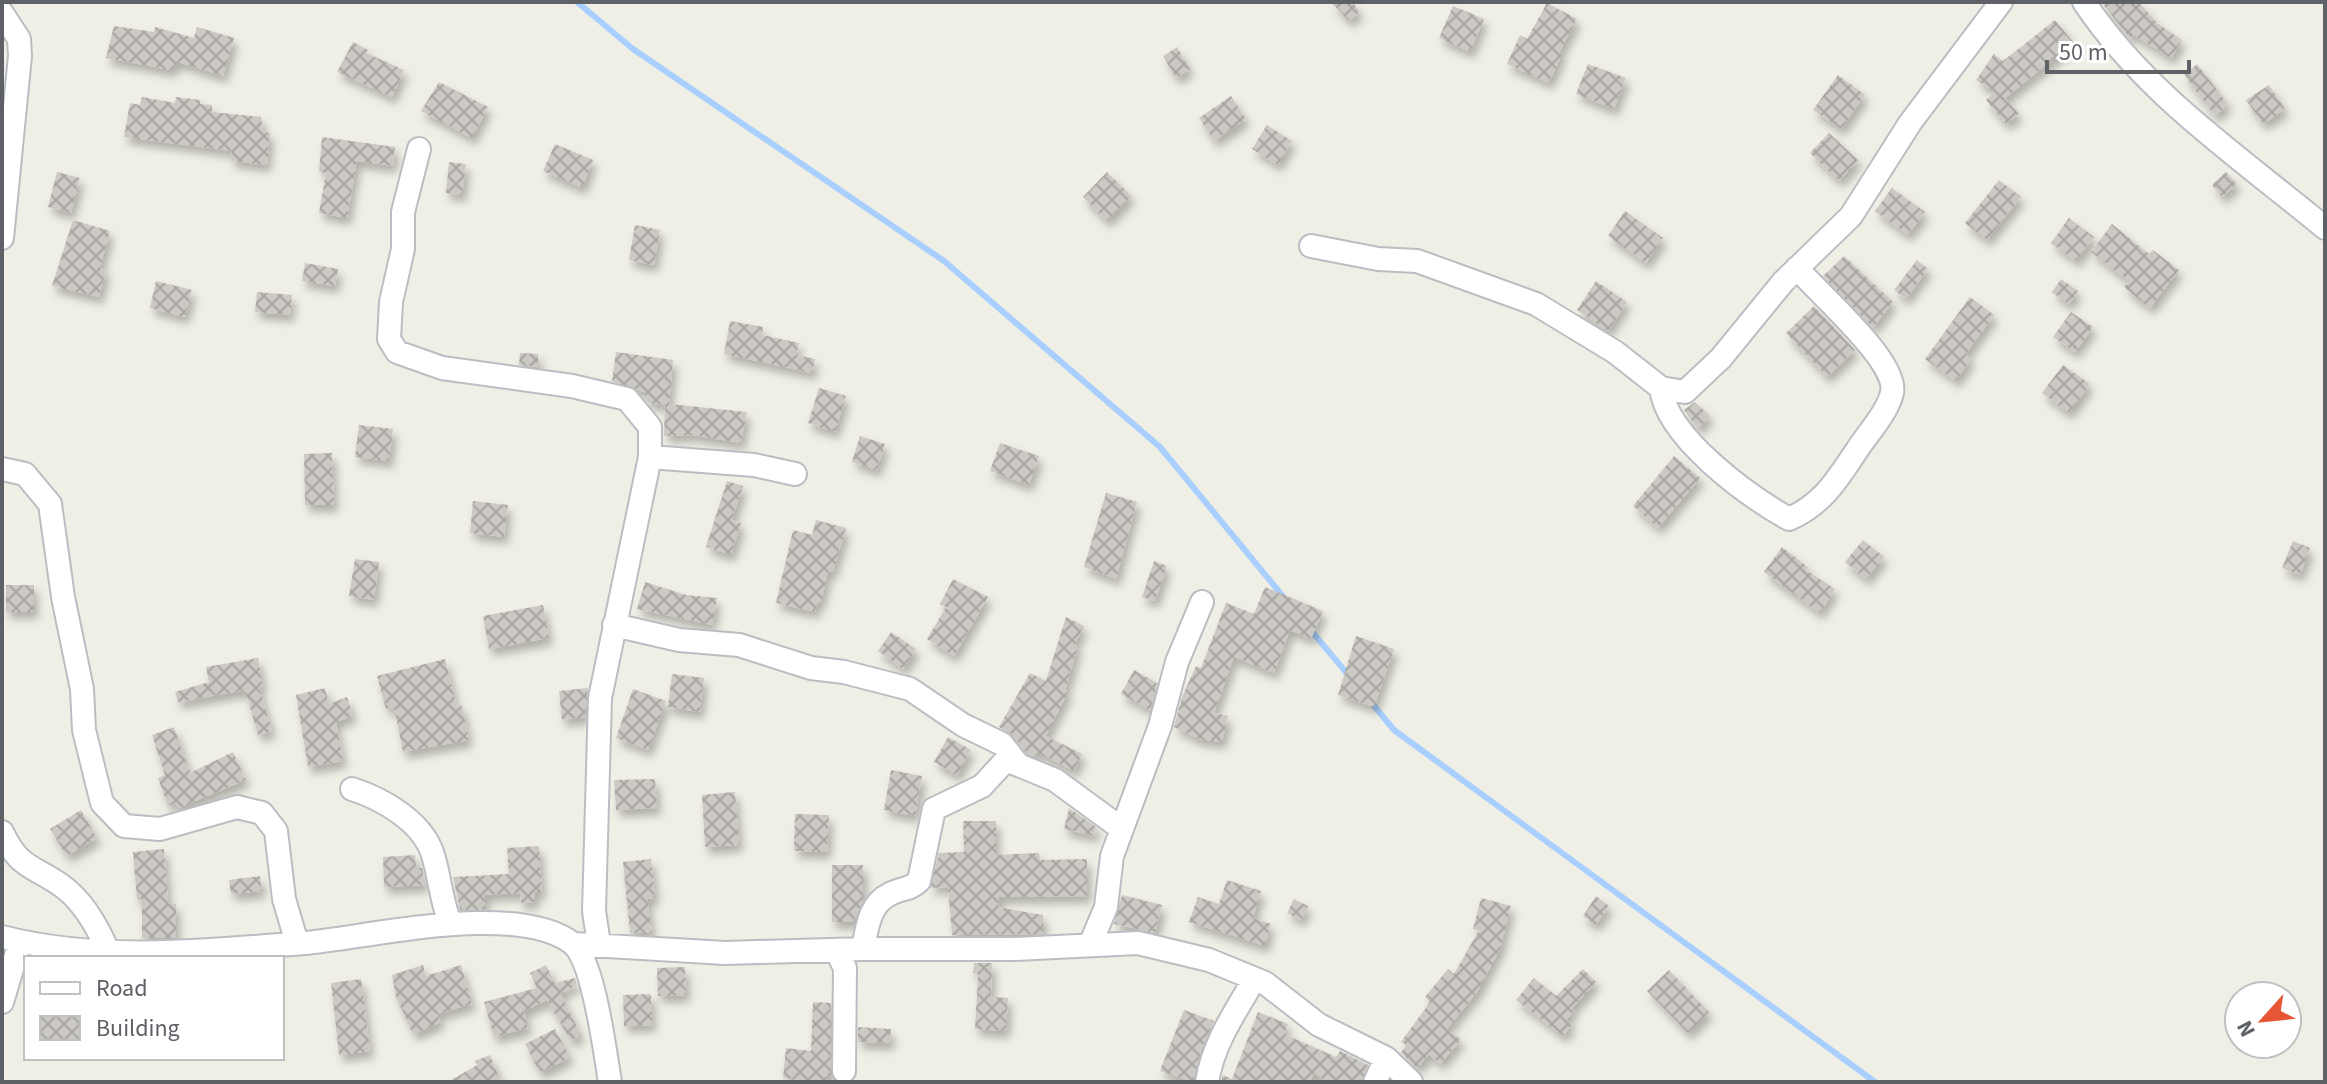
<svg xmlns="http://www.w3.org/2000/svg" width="2327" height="1084" viewBox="0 0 2327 1084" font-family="'Source Sans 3',sans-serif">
	<defs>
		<pattern id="building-cross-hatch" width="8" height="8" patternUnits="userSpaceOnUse" patternTransform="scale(2)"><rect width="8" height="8" fill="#ccc9c4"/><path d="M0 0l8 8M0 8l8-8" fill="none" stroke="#a9a7a3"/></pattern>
		<filter id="shadow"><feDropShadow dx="4" dy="7" stdDeviation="4" flood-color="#0004"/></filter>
	</defs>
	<rect width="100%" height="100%" fill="#f0efe6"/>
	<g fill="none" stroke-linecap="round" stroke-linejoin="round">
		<path stroke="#a9cffe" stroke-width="6" d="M577 2 633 49 944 261 1160 447 1286 600
			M1308 627 1350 677
			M1370 701 1394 730 1875 1082"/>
	</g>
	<path fill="url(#building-cross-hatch)" filter="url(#shadow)" d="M1331 2H1352L1360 11 1349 21Z
		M2101 2H2139L2157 23 2182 40 2171 58 2134 35 2130 38Z
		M1547 3 1577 19 1559 53 1562 54 1549 83 1507 64 1520 35 1527 39Z
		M1453 6 1484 19 1470 52 1439 38Z
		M2055 20 2074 43 2005 98 2019 114 2006 124 1986 100 1995 92 1976 80 1994 54 2003 61Z
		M114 26 154 32 155 27 194 38 197 27 234 38 223 76 178 62 171 70 106 58Z
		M353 42 368 50 366 53 404 70 392 97 337 72Z
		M1177 47 1190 69 1176 78 1163 56Z
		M1588 64 1626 78 1614 109 1576 94Z
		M2197 64 2228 104 2215 116 2184 75Z
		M1838 75 1865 95 1841 129 1813 110Z
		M439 82 488 107 472 138 421 111Z
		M2269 85 2285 109 2263 124 2246 100Z
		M1231 96 1246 119 1214 141 1199 118Z
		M142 97 175 103 176 97 200 100V104L212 105V112L261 117 263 132 270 133 267 165 231 161 232 151 124 137 130 103 140 105Z
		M1267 125 1292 141 1278 165 1252 149Z
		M1829 133 1858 160 1839 181 1810 153Z
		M322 137 395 147 393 166 357 161 347 218 319 213 326 173 319 172Z
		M555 144 593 160 582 188 543 171Z
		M449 162 466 164 462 195 446 193Z
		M57 172 80 178 71 213 48 207Z
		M1107 172 1131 196 1107 221 1083 197Z
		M2226 172 2237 184 2222 197 2212 185Z
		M1999 180 2021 197 1987 240 1965 223Z
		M1892 188 1925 212 1908 235 1875 211Z
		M1625 211 1663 238 1646 263 1608 236Z
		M2069 218 2094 237 2076 261 2051 243Z
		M73 220 110 231 100 268 106 270 99 297 52 286Z
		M2112 224 2149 254 2153 250 2179 270 2150 308 2124 287 2129 281 2091 252Z
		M635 225 660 230 654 265 629 260Z
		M1844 256 1893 302 1873 328 1823 276Z
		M1917 260 1928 269 1906 299 1894 290Z
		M305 263 338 269 335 286 302 281Z
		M2061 279 2078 291 2069 304 2052 292Z
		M156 281 192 290 185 317 150 308Z
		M1596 281 1627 302 1608 331 1577 310Z
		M257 292 292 295 290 315 255 312Z
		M1970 297 1994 315 1965 355 1971 359 1956 381 1925 359Z
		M1814 306 1855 350 1827 377 1786 333Z
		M2071 312 2093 327 2075 352 2053 337Z
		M730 321 763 327 762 335 799 343 796 355 815 359 812 373 724 354Z
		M616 352 673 360 669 404 747 412 741 443 693 435 664 436 665 405 648 403 644 392 612 381Z
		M520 353 538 354V367L519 365Z
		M2063 365 2090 384 2069 413 2042 393Z
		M819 388 846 396 835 432 808 423Z
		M1695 402 1710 416 1698 429 1684 410Z
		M359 425 393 429 389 461 355 457Z
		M860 436 885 444 877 470 852 462Z
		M1000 443 1039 456 1029 485 990 471Z
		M332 453 334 505H305L304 454Z
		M1674 456 1700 478 1658 528 1633 506Z
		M727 481 743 486 732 520 741 523 731 555 706 547Z
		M1106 493 1137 502 1116 579 1084 567Z
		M473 501 508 505 504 537 470 533Z
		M816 520 846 528 833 572 828 571 821 603 817 602 815 612 776 603 793 530 812 535Z
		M1863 540 1884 557 1866 579 1845 562Z
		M2293 541 2310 548 2300 575 2282 568Z
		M1782 547 1809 568 1806 570 1835 589 1820 613 1764 572Z
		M355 559 379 562 374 600 349 596Z
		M1154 561 1167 566 1155 601 1142 597Z
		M953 579 988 597 954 656 927 639 946 607 940 604Z
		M645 582 686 595 717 598 712 625 637 609Z
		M6 585H34V612H6Z
		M1265 587 1323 611 1311 639 1290 630 1274 673 1234 657 1214 713 1228 716 1222 742 1199 739 1174 727 1182 697 1196 666 1201 668 1226 603 1254 614Z
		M543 605 549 638 489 649 483 616Z
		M1066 617 1084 626 1074 645 1078 646 1065 691 1068 692 1046 736 1082 754 1074 771 1036 752 1034 756 1027 754 1013 735 999 727 1030 673 1046 681Z
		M891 632 916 649 903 669 878 651Z
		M1356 636 1394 649 1374 707 1338 695Z
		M258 658 263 687H259L272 731 258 735 245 690 178 702 175 692 209 682 206 667Z
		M445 659 457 707 462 706 469 740 403 752 394 707 386 709 377 676Z
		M1134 670 1157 683 1150 710 1121 694Z
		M672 674 704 678 700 712 668 707Z
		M325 688 329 704 347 697 353 716 336 722 343 761 308 767 296 695Z
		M588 688 585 717 562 720 559 691Z
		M633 689 666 701 648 750 616 738Z
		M174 727 190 773 233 752 246 780 178 808 176 803 168 806 158 778 165 775 152 735Z
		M948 737 971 750 957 775 934 762Z
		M891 770 922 776 915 816 884 810Z
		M655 779 657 808 616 810 614 780Z
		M735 792 739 845 705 847 702 795Z
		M1069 808 1096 827 1094 836 1064 829Z
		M81 810 97 838 67 856 50 829Z
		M795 814 829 815 827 852 794 851Z
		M963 821H996V855L1039 853 1040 860 1087 859V896L999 897 998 907 1043 915V934L952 935 948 887 930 888 939 853 964 852Z
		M539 846 542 892H535V902L521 903 520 893 485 895V909L460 910 453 877 509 874 507 848Z
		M164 849 168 904H176V938H142V899L137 900 133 852Z
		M415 855 416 868H422L426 885 384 887 383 857Z
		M651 859 655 898 647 899 652 933H630L623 862Z
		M832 865H863V900L854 922H832Z
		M260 876 262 891 231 894 229 880Z
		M1227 880 1261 891 1253 918 1271 924 1265 946 1189 922 1198 897 1219 904Z
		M1122 895 1162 905 1155 933 1114 924Z
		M1596 896 1609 906 1596 925 1583 916Z
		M1481 898 1511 906 1500 949 1477 992 1447 1029 1461 1040 1440 1064 1429 1054 1417 1068 1401 1053 1406 1045 1401 1042 1430 1002 1425 997 1448 969 1454 974 1479 930 1473 929Z
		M1294 899 1308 906 1301 920 1287 913Z
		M974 963H992L991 997 1008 998 1006 1031 975 1029 978 974 973 973Z
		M423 965 426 976 461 965 472 1004 437 1014 441 1022 413 1034 396 997 392 975Z
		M546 965 555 983 575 978 577 985 560 993 581 1035 571 1041 547 1000 524 1011 528 1028 494 1037 484 1002 537 988 530 973Z
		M685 967 686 995 658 996 657 968Z
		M1583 969 1596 982 1571 1009 1574 1011 1566 1020 1572 1025 1563 1036 1516 1000 1534 978 1556 996Z
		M1669 970 1709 1012 1688 1033 1647 991Z
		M361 979 370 1051 339 1055 331 983Z
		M651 994 652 1025 624 1026 623 995Z
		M813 1002 831 1003V1075H827L826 1082 783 1078 786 1048 811 1051Z
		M1184 1010 1214 1021 1201 1050 1193 1082 1160 1071Z
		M1258 1012 1288 1024 1284 1034 1336 1057 1340 1051 1368 1065 1361 1082H1330L1314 1073 1310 1082H1221L1223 1075 1232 1079Z
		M858 1027 891 1029 890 1043 858 1042Z
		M555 1029 570 1057 540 1073 525 1044Z
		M490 1055 501 1082H448L477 1065 475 1061Z"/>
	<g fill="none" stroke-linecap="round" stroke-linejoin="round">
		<defs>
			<path id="minor" d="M2084 2C2145 94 2241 158 2325 228
				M2 13 19 39 20 56 2 238
				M419 149 403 212V249L391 302 389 339 397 352 442 368 572 386 627 399 650 427V457L600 698 594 911 599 944
				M1311 246 1378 259 1417 261 1536 304 1615 352 1661 388 1685 392 1721 358 1783 282 1851 216 1910 123 2001 2
				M1661 388C1666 437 1748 496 1789 519 1823 504 1837 480 1857 450 1868 433 1887 413 1892 393 1899 362 1818 293 1797 268
				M650 457 754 465 795 474
				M2 469 25 474 50 504 63 597 82 689 84 730 102 803 124 826 160 829 237 807 262 813 276 831 284 899 297 943
				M614 625 679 640 739 645 811 668 844 672 910 689 963 725 1002 744 1017 763
				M352 789C383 799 423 822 433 855 440 878 441 900 450 923
				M2 832C20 870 33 865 62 886 83 901 97 926 107 949
				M2 937C98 962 205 951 304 943 371 937 515 901 572 943 594 960 605 1053 610 1082
				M574 944 725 953 863 949H1014L1138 943 1209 960 1265 983 1319 1025 1386 1058 1411 1082
				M1090 945 1106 907 1112 856 1160 726 1177 662 1202 602
				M863 949C867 928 869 904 890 894 901 888 910 890 919 881L934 809 982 786 1006 760 1055 780 1122 829
				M836 950 845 968 844 1071
				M2 1002 20 942
				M1207 1082C1213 1044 1235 1012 1254 980
				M1375 1082 1386 1058"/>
		</defs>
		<use href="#minor" stroke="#bbbdc2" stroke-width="26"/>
		<use href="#minor" stroke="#fff" stroke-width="22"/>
	</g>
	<rect width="2327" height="1084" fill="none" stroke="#5e6166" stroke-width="8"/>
	<rect x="24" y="956" width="260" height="104" fill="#ffffff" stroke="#bfc0c2" stroke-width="2"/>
	<rect x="40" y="982" width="40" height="12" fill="#ffffff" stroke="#bfc0c2" stroke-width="2"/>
	<text x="96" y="996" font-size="24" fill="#5e6166">Road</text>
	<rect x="40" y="1016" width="40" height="24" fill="url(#building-cross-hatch)" stroke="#bfc0c2" stroke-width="2"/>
	<text x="96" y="1036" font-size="24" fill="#5e6166">Building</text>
	<g transform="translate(2263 1020) rotate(243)"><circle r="38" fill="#ffffff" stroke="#bfc0c2" stroke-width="2"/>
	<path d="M0-6L14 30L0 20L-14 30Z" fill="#e75735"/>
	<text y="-12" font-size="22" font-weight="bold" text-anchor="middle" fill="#5e6166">N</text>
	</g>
	<path d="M2047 60v12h142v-12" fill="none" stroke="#5e6166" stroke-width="4"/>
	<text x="2059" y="60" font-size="24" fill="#5e6166" stroke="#ffffff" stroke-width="6" paint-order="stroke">50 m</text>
</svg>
